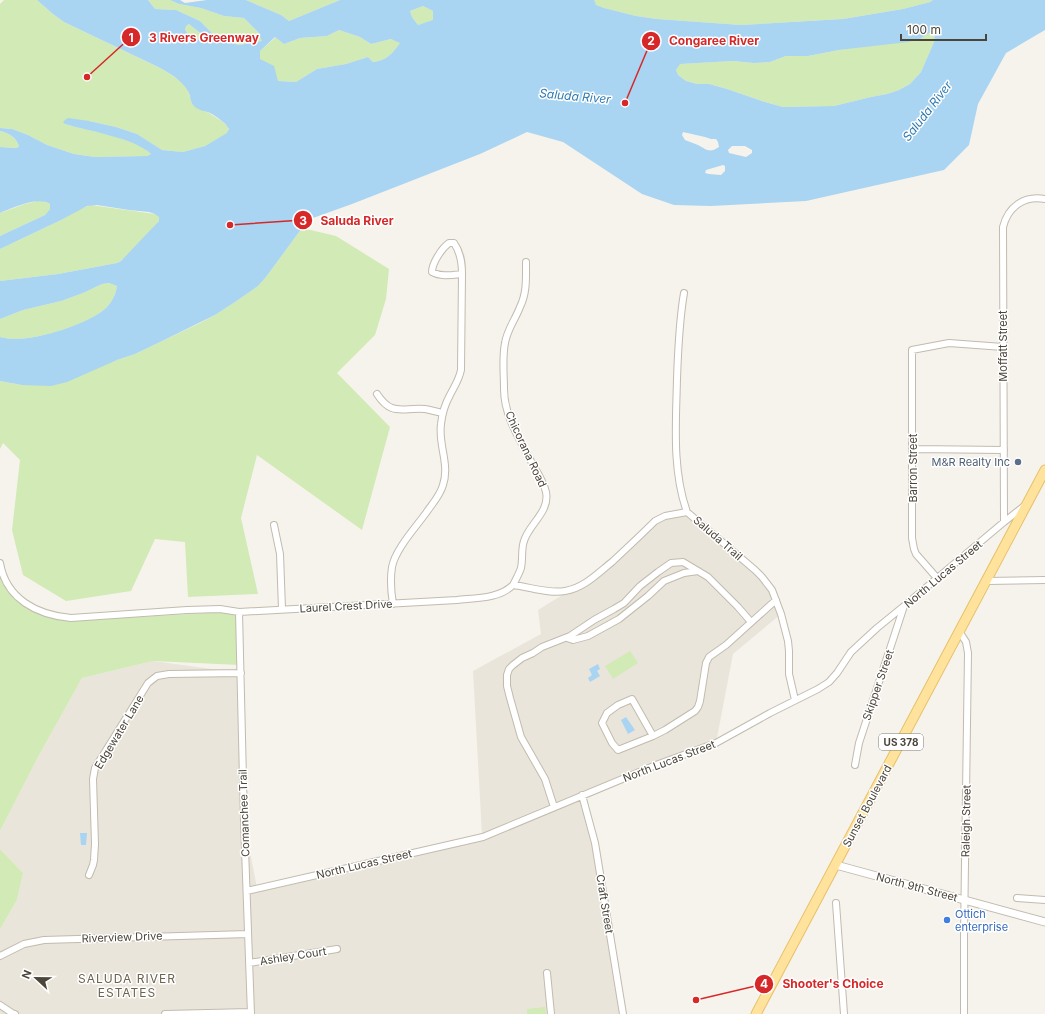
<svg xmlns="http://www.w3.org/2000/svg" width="1045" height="1014" viewBox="0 0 1045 1014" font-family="Inter,sans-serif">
	<rect width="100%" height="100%" fill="#f6f3ec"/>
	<path fill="#eae5da" d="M687 512 762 577 781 614 733 654 716 743 582 795 588 814 623 1014H0V929L17 900 23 873 0 849V831L38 757 82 678 153 661 241 673 244 821 257 888 482 835 473 671 541 634 538 610 572 589 584 583 655 521Z"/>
	<path fill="#d2eab5" d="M4 0H37L53 14 64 22 164 70 179 80 185 86 188 90 190 97 199 109 209 113 223 122 228 127 229 131 228 133 205 146 183 152 162 150 137 134 116 127 89 121 65 124C88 131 135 137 151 154L147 156 95 157 74 154 47 145 28 135 12 129 0 128V4Z
		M148 0H170L179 4 201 8 224 16 244 18 258 32 263 41 239 45 218 39 200 21 176 10 155 9Z
		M246 0H340L289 21 281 15Z
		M594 0H933L930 2 903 9 843 19 741 25 657 19 636 16 604 8 595 5Z
		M423 6 433 11V21L418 25 412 17 410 11Z
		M189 24 205 37 204 42 189 35 185 30 186 26Z
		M935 29 934 42 921 72 910 84 899 90 887 94 871 97 834 106 783 107 765 102 727 89 709 84H697L686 81 678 75 676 70 679 64 733 61 754 63 770 62 786 56H808L839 50 920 39Z
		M339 30 360 37 371 44 391 39 401 42C393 53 386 61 373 62L368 57 346 64 317 69 296 82 278 81 260 60V51L276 37 284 44 300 38 327 36Z
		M0 131C9 133 16 137 19 146L17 148 0 147Z
		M37 201H43L50 204V209L45 215 0 236V213L25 204Z
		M91 205 155 214 159 215V221C150 231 129 258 117 263L58 274 0 281V249L61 220 80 209Z
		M302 228 336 236 389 269 386 299 375 335 337 373 390 427 362 530 257 455 241 518 258 594 188 597 185 542 155 539 131 591 66 601 23 575 12 530 20 460 3 443 0 449V381L22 385 117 360 135 354 200 323 215 315 235 302 258 286 266 277Z
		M109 283 117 286C116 294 112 302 106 308 90 324 39 339 16 339 10 339 5 338 0 337V319L23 310 61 301 83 293 102 284Z
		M0 574 7 589 50 615 121 618 241 611 240 665 153 661 82 678 38 757 0 831Z
		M630 651 638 663 613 679 605 666Z
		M0 849 23 873 17 900 0 929Z
		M545 1007 546 1014H527V1009Z"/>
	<path fill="#a9d4f2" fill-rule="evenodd" d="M37 0H148L155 9 176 10 200 21 218 39 239 45 262 41 258 32 244 18 224 16 201 8 179 4 170 0H180L185 3 207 0H246L281 15 289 21 340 0H594L596 5 604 8 636 16 657 19 741 25 843 19 903 9 930 2 933 0H1045V30L1006 53 978 104 969 145 944 170 806 201 711 206 674 205 642 194 563 142 527 132 480 154 352 204 313 218 302 228 266 277 258 286 235 302 215 315 158 343 135 354 117 360 67 382 51 386 22 385 0 381V337C5 338 10 339 16 339 39 339 89 324 106 308 112 302 116 294 117 286L109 283 102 284 83 293 61 301 23 310 0 319V281L58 274 117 263 121 261 159 221V217L155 214 149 212 129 210 97 205 87 206 61 220 0 249V236L45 215 50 209V204C37 196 13 208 0 213V147L15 148H17L19 146C16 137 9 133 0 131V128L12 129 28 135 47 145 74 154 95 157 147 156 151 154C135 138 88 131 65 124L63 122 65 120 68 118 89 121 116 127 137 134 162 150 183 152 205 146 227 133 229 129C225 122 217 117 210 113 205 111 200 111 195 107 190 103 191 96 188 91 181 79 168 72 156 66L64 22 53 14ZM423 6 433 11V20L418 25 412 17 410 11ZM189 24 205 37 204 42 189 35 185 30 186 26ZM935 29 934 42 921 72 910 84 899 90 887 94 871 97 834 106 783 107 765 102 727 89 709 84H697L686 81 678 75 676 70 680 64 733 61 754 63 770 62 786 56H808L839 50 908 42 920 39ZM339 30 360 37 371 44 391 39 400 43C393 53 386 61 373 62L368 57 346 64 317 69 296 82 278 81 274 66 260 59V51L275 37 284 44 300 38 327 36ZM683 132 705 137 711 139H716L718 142 719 147C709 154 706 149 698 145 694 143 689 142 685 140L682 135ZM732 146H745L752 150V153L746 157 729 153 728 150ZM723 165 725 166V171L721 175 709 174 705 173 706 170Z
		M598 664 600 669 597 671 600 676 590 682 588 678 592 675 589 669Z
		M626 717 635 730 628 734 621 720Z
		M80 833H87L86 845H81Z"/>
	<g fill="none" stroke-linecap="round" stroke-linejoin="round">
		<defs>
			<path id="minor" d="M449 243H454C461 253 462 263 462 274 452 275 441 277 432 272 432 263 442 248 449 243Z
				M684 293C679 322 678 350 677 379 676 423 672 470 687 512L755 570 762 577 772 590 781 614 788 641 789 651V674L795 700
				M377 394C392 417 402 407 425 409 431 410 437 412 443 413
				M913 449 1004 450
				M1004 522 1003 227C1008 207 1024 195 1045 199
				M274 525 280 554 282 609
				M0 563C6 599 37 615 71 618L187 610 220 609 239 612 457 600C475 598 499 599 513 585 530 587 549 594 565 591 584 588 598 573 612 562 627 548 641 535 655 521L665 516 687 512
				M937 578 916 554 914 549 912 538V350L949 343 1003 347
				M986 581 1045 580
				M513 585C516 579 519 574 521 568 523 559 521 549 524 541 529 524 550 512 546 492 544 483 538 473 533 465 521 441 504 417 504 389 504 374 502 358 505 343 507 330 515 320 520 307 527 293 526 278 526 262
				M393 604C391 592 390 580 392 567 395 550 415 528 426 513 432 504 440 496 443 485 450 464 438 445 441 424 442 415 445 404 450 395 454 387 459 380 461 370L462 274
				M239 612 244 821 251 1014
				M959 631 966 642 968 653 964 934V1014
				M567 638 573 640 588 636 619 619 648 596 664 581 684 573 698 571
				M632 699 653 736 618 750 612 743 602 723 607 713 618 705Z
				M653 736 665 730 695 711 698 707 700 701 706 663 709 657 726 645 776 600
				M855 765 859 743 904 606
				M582 795 595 843 623 1014
				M554 807 545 779 521 737 510 698 507 686V675L509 669 513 665 522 658 533 653 542 647 570 636 594 620 614 609 624 603 640 586 658 572 671 563 683 562 708 577 738 607 751 622
				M89 875 93 865 94 860 95 844 93 779 95 768 148 683 157 676 169 674 241 673
				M247 891 483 837 656 765 716 743 770 713 818 689 829 682 837 673 851 652 877 628 904 606 1004 522 1023 507
				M1017 898 1045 900
				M836 903 844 1014
				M0 956 24 944 44 940 248 934
				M249 963 337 949
				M547 973 551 1014
				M0 1005 12 1013 15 1014
				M165 1014 251 1012"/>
			<path id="tertiary" d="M836 865 1045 922"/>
			<path id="primary" d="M756 1014 1045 470"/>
		</defs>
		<use href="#minor" stroke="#c2bbae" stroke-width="8"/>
		<use href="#tertiary" stroke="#c2bbae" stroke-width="9"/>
		<use href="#primary" stroke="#e6c16a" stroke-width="11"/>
		<use href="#minor" stroke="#fff" stroke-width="6"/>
		<use href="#tertiary" stroke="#fff" stroke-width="7"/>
		<use href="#primary" stroke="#ffe39c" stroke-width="9"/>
	</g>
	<circle fill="#5c6f8a" stroke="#fff" stroke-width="1.5" cx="1018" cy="462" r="4"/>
	<circle fill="#3f7fe0" stroke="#fff" stroke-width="1.5" cx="947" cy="920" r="4"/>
	<g text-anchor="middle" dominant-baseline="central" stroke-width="3" stroke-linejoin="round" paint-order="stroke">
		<rect fill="#fff" stroke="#817c74" stroke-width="1" x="879" y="734" width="44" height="16" rx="3"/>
		<g font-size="10" font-weight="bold" fill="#4b4439">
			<text x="901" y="742">US 378</text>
		</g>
		<g font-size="11" fill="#4b4439" stroke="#fff">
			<text transform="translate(1003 346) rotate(-90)">Moffatt Street</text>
			<text transform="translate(526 449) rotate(65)">Chicorana Road</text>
			<text transform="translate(913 468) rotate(-90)">Barron Street</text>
			<text transform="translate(718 538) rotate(41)">Saluda Trail</text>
			<text transform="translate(943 574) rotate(-40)">North Lucas Street</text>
			<text transform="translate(346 606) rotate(-3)">Laurel Crest Drive</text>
			<text transform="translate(878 685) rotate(-71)">Skipper Street</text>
			<text transform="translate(119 732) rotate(-59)">Edgewater Lane</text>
			<text transform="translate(669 761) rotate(-21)">North Lucas Street</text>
			<text transform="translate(867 806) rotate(-62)">Sunset Boulevard</text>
			<text transform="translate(244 813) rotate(-92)">Comanchee Trail</text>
			<text transform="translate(966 821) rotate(-89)">Raleigh Street</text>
			<text transform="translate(364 864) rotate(-13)">North Lucas Street</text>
			<text transform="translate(917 887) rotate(15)">North 9th Street</text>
			<text transform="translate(605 904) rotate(81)">Craft Street</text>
			<text transform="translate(122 937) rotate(-2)">Riverview Drive</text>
			<text transform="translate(293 956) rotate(-9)">Ashley Court</text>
		</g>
		<g font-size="11" fill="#4e5e75" stroke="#fff" text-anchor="end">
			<text x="1010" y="462">M&amp;R Realty Inc</text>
		</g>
		<g font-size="11" fill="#366cbe" stroke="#fff" text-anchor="start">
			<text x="955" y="914">Ottich<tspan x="955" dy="13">enterprise</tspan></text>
		</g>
		<g font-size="12" font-style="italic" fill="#2e7ab2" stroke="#fff">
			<text transform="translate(575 96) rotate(5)">Saluda River</text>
			<text transform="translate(927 111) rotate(-52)">Saluda River</text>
		</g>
		<g font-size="12" letter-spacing="1" fill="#6e6250" stroke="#fff">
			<text x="127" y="978">SALUDA RIVER<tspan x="127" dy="14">ESTATES</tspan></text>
		</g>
	</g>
	<path fill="none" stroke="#d62828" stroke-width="1.5" d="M87 77L131 37M625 103L651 41M230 225L303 220M696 1000L764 984"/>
	<g fill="#d62828" stroke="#fff" stroke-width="1.5">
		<circle cx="87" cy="77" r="4"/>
		<circle cx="625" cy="103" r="4"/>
		<circle cx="230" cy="225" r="4"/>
		<circle cx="696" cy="1000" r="4"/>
		<circle cx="131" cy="37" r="10"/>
		<circle cx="651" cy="41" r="10"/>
		<circle cx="303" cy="220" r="10"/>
		<circle cx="764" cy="984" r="10"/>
	</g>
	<g font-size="12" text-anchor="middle" font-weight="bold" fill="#fff">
		<text x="131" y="42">1</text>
		<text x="651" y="45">2</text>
		<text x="303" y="225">3</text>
		<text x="764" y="988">4</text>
	</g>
	<g font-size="12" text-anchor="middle" font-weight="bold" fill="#d62828" stroke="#fff" stroke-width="3" stroke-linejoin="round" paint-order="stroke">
		<text x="204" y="42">3 Rivers Greenway</text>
		<text x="714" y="45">Congaree River</text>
		<text x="357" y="225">Saluda River</text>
		<text x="833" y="988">Shooter's Choice</text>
	</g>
	<g transform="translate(36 978) rotate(292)" stroke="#ffffff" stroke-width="3" paint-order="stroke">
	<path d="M0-3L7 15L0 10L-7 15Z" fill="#4b4439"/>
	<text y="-6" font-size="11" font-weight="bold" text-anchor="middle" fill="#4b4439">N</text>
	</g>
	<path d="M901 34v6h85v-6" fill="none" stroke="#4b4439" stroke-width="2"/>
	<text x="907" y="34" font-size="12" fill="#4b4439" stroke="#ffffff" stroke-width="3" paint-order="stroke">100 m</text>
</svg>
